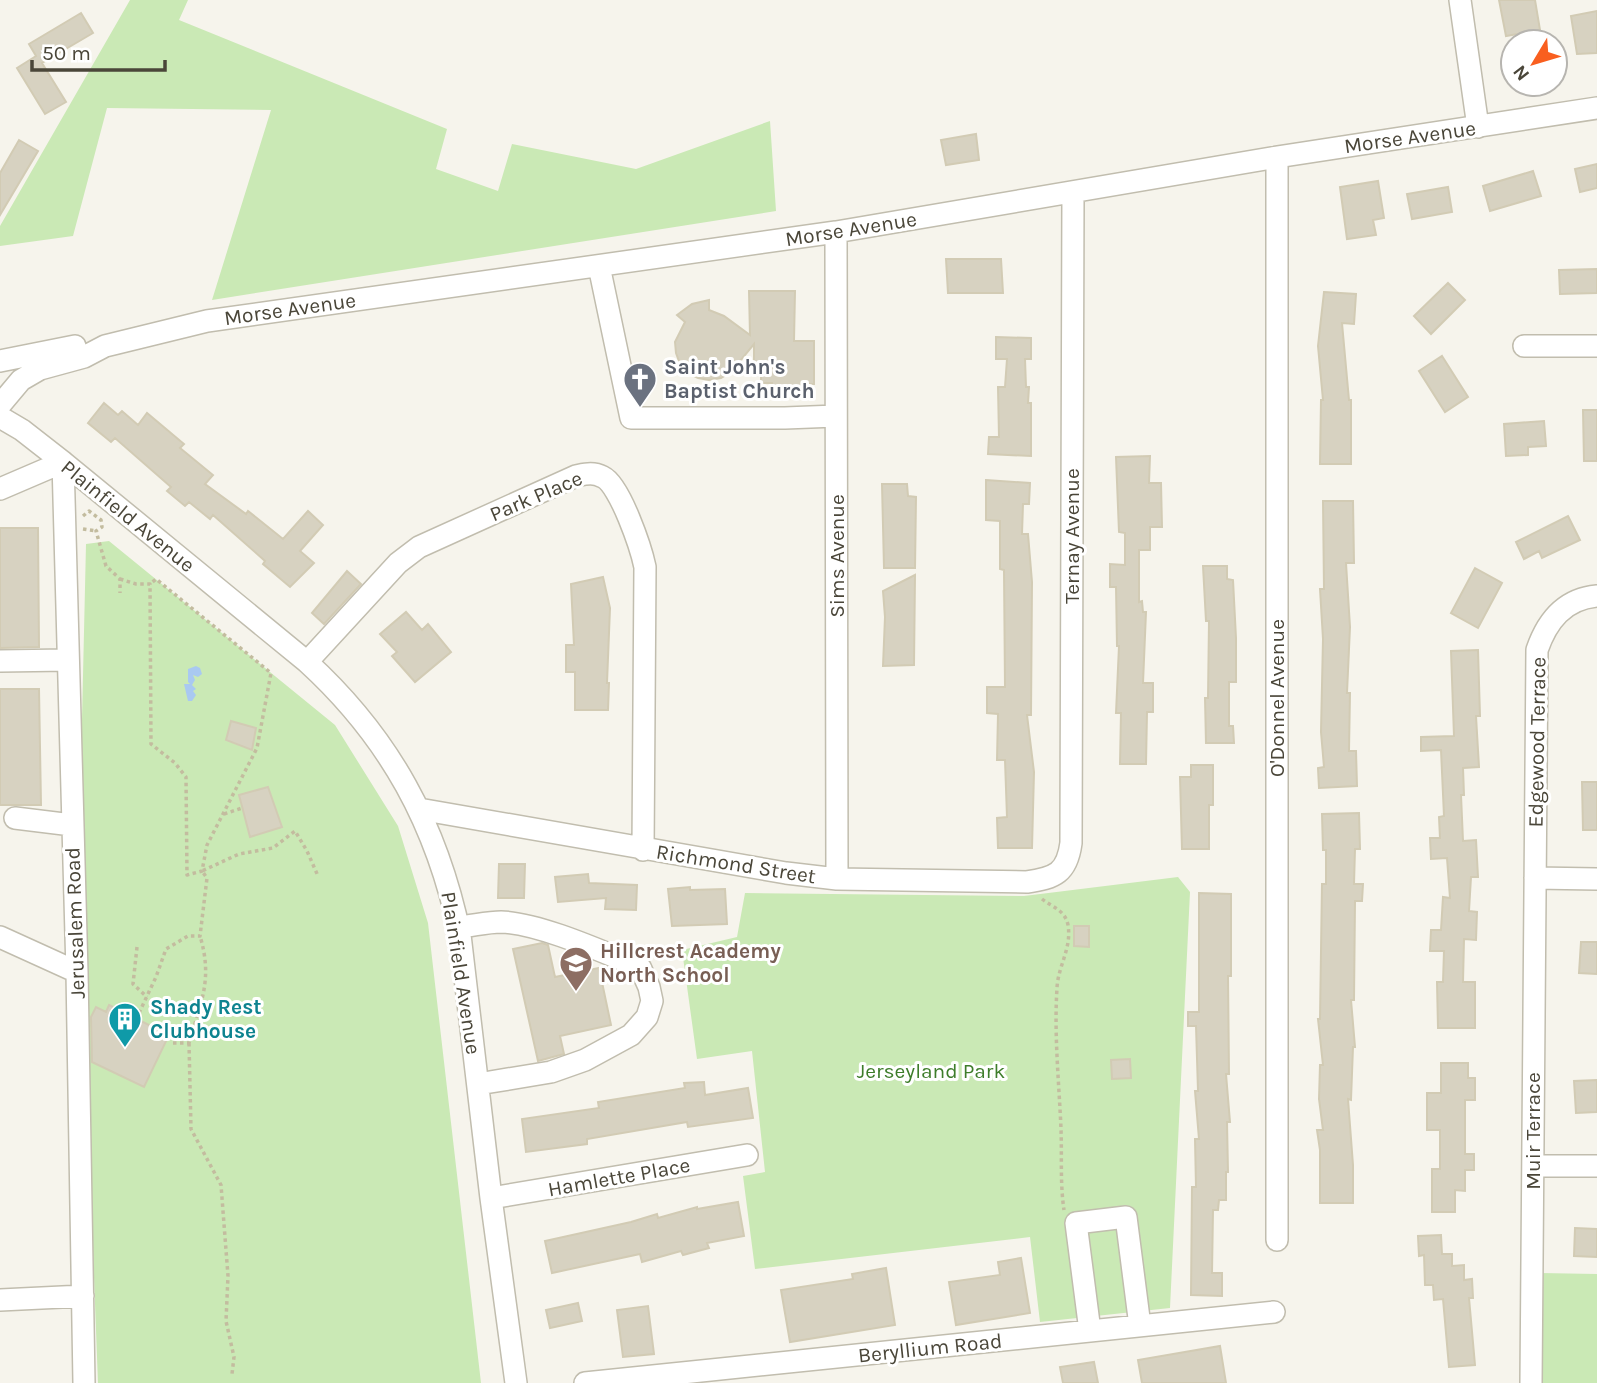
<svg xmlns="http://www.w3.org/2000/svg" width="1597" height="1383" viewBox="0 0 1597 1383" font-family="Karla,sans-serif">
	<rect width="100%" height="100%" fill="#f6f4ec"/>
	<path fill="#cae9b5" d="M130 0H188L179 20 447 129 436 169 498 191 512 144 636 169 770 121 776 211 212 300 271 110 107 108 73 236 0 246V226Z
		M109 541 335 725 398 826 428 923 481 1383H98L82 960 81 763 86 544Z
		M1178 877 1190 892 1170 1308 1040 1322 1030 1237 755 1269 743 1176 765 1172 752 1051 697 1059 682 950 737 937 745 893 1024 896Z
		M1540 1273 1597 1274V1383H1539Z"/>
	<path fill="#a9c9f1" d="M196 666 200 668 202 674 198 677 193 675 195 680 192 685 196 689 193 691 196 695 192 701H188L184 684H190L188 682V669Z"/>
	<path fill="#d7d2c1" stroke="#d2cbb4" stroke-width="2" d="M1499 0H1535L1540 30 1506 36Z
		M1597 11V53L1577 54 1571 16Z
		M81 13 93 33 42 63 66 102 45 114 17 68 36 56 29 44Z
		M976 134 979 160 946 165 941 140Z
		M19 140 38 151 0 215V173Z
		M1597 164V188L1580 192 1575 169Z
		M1533 171 1541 196 1490 211 1483 186Z
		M1378 181 1384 218 1373 220 1376 235 1347 239 1340 187Z
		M1448 187 1452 212 1412 219 1407 194Z
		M946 259H1001L1003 293H948Z
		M1597 269V293L1560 294 1559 270Z
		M1448 283 1465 300 1431 334 1414 316Z
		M749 291H795L794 341H814V384H810V394H772V383H761V376H754V344L731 372 721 378 709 380 698 378 688 373 680 364 676 353 675 342 685 322 677 315 692 304 709 300V310L724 316 750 335Z
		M1324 292 1356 294 1354 324 1342 323 1349 400H1351V464H1320L1321 400H1323L1318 346Z
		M996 337 1031 338V359H1025L1026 387H1029L1028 403H1031V456L988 454 989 437H999L998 387H1005L1007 359H996Z
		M1442 356 1468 397 1445 412 1419 371Z
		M104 403 118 415 122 411 138 425 147 413 184 444 180 448 213 475 205 484 246 514 248 511 283 539 308 511 323 525 300 551 314 563 290 587 263 564 265 561 213 515 210 519 189 502 185 506 167 491 171 487 115 438 111 442 88 423Z
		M1583 410H1597V461H1584Z
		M1544 421 1546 446 1528 447V455L1506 456 1504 424Z
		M1150 456 1149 483H1161L1162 527H1150V550H1139V602L1142 601 1143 612H1146L1143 683H1153V712H1147L1146 764H1120L1121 713H1116L1119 646H1117L1116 587H1110V564L1125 565V533L1119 532 1116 457Z
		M986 480 1030 483 1029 504H1023L1022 534H1028L1032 582 1031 715H1027L1034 772 1032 848H998L997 818 1007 817 1005 760H997L998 714 987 713V687H1005L1004 570 1000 569V521L986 520Z
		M882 484H907L908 496 916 497 915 568H884Z
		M1323 501H1353L1354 563H1346L1350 627 1347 693H1350L1349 751H1356L1357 786 1319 788 1318 768 1324 767 1321 732 1323 639 1320 589H1324Z
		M1568 516 1580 540 1542 558 1539 551 1524 559 1516 542Z
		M0 528H38L39 647 0 648Z
		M1203 566H1227V579L1233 580 1236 638V682H1229V726H1233L1234 743H1206L1205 698H1208L1209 621H1206Z
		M1475 568 1502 583 1478 628 1451 613Z
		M347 571 361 584 324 624 312 613Z
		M915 575 914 665 883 666 885 617 883 591Z
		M603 577 610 608 607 683H609L608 710H575V672H566V645H574L571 584Z
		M406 612 422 630 428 624 451 652 415 682 392 656 397 652 380 634Z
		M1478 650 1480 716H1476L1479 767 1463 768 1464 795H1461L1463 841 1476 840 1478 877H1471L1469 911 1477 912 1476 940 1464 939 1463 982H1475V1028H1438L1437 982H1443L1444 951H1430L1431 930H1441L1443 897 1450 898 1447 858 1431 859 1430 838H1440L1439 817 1444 816 1441 750 1421 751V737L1454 736 1451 651Z
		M0 689H39L41 805H0Z
		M231 721 256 728 252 750 226 740Z
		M1191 765H1213V805H1209V849H1182L1180 777H1191Z
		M1582 782H1597V830H1583Z
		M268 787 282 827 250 837 239 795Z
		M1359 813 1360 849H1355L1354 884H1363L1362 901H1355L1354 1000H1351L1355 1047H1353L1351 1100 1348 1099 1353 1165V1203H1320V1150L1317 1130H1323L1319 1099 1320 1065H1323L1318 1019H1320L1322 884H1326V850H1323L1322 814Z
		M499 864H525L524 898H498Z
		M588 874 589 883 637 885 636 910 605 909 606 898 558 902 555 877Z
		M690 887V890L725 889 727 924 672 926 668 889Z
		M1199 893 1231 894V976H1228L1229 1074H1226L1230 1122H1227L1228 1172H1226V1200H1219L1218 1210H1213L1212 1273H1222V1296L1191 1295 1192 1187H1196L1195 1139H1199L1195 1091H1198L1196 1026H1188V1012H1199Z
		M1074 926H1089V947L1074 946Z
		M1581 942H1597V974L1579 973Z
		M542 943 548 945 555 977 599 968 611 1025 560 1036 564 1054 538 1061 513 949Z
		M109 1005 169 1035 144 1087 92 1062 91 1017 96 1007 106 1012Z
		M1130 1059 1131 1078 1112 1079 1111 1060Z
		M1441 1063H1468V1078H1475V1100H1465V1154H1474V1170H1465V1191L1455 1190V1212H1432V1169H1440V1130H1427V1093H1441Z
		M1597 1080V1112L1576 1113 1574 1081Z
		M704 1082 705 1095 748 1088 753 1118 688 1127 687 1122 587 1139V1144L526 1152 522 1119 599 1108 598 1102 685 1088 684 1083Z
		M738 1202 744 1236 707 1243 709 1248 683 1255 681 1251 642 1262 640 1254 552 1273 545 1241 631 1222 657 1214 658 1218 697 1207V1209Z
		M1575 1228 1597 1229V1257L1574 1256Z
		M1441 1235 1442 1254H1452V1266L1464 1265V1280L1472 1279 1473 1298H1469L1475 1365 1449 1367 1443 1299 1434 1300 1433 1285H1425L1424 1255 1419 1256 1418 1236Z
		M1021 1258 1030 1313 956 1325 949 1282 1000 1275 998 1262Z
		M886 1268 895 1325 790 1342 781 1290 853 1279 852 1274Z
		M578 1303 582 1321 550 1328 546 1310Z
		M648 1306 654 1354 623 1357 617 1310Z
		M1220 1346 1226 1383H1142L1138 1360Z
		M1094 1362 1098 1383H1063L1060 1367Z"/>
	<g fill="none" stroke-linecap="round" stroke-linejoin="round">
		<defs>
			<path id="minor" d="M1460 0 1478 127
				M836 232 837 879
				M599 266 631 418H785L836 416
				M1524 346H1597
				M0 361 75 346
				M0 405 21 380 40 369 84 357 105 346 207 321 836 232 1277 157 1597 108
				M0 417 22 430 63 462 307 662C390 738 437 825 460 935L491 1198 516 1383
				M0 489 63 462 77 972 84 1383
				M0 661 67 660
				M307 662 398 563 419 547 576 476C586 474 593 472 603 477 620 485 641 548 645 567L643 850
				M419 809 786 873 837 879 1027 882C1055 878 1067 873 1071 843L1073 192
				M15 818 72 825
				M1535 878 1597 879
				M458 927C472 926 487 922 501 922 539 923 603 952 640 967L649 987 652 1001 647 1017 631 1035 585 1060 551 1072 478 1084
				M0 937 77 972
				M1533 1166H1597
				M491 1198 747 1155
				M1277 1240V157
				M0 1300 83 1296
				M1090 1331 1076 1223 1126 1217 1140 1326
				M585 1383 1274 1312
				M1531 1383 1537 650C1547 621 1564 599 1597 596"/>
		</defs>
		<use href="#minor" stroke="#c1bdae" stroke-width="24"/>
		<path stroke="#c3bc9f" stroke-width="3.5" stroke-dasharray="3.5 3.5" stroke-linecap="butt" d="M83 516 89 511 101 520 102 527 96 531 106 566 120 579V593
			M83 529 96 531
			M120 579 136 584H150L151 744 175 763 186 777 187 875 202 871 207 845 257 748 271 673 156 579 150 584
			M224 814 242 808
			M1042 899C1052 907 1065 910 1068 925 1072 948 1058 966 1057 988 1054 1035 1059 1082 1061 1129 1062 1155 1060 1184 1064 1210
			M137 947 133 984 147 997
			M139 1013 156 977 166 949 188 936H200L207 878 202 871 239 854 273 848 295 831 307 851 318 876
			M173 1043H189C201 1002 213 979 200 936
			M189 1043 191 1129 221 1185 228 1276 226 1321 234 1357 232 1374"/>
		<use href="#minor" stroke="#fff" stroke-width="21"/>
	</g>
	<defs>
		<symbol id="church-pin" viewBox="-11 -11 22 30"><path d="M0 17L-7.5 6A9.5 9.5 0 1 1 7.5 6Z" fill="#6b7280" stroke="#fff"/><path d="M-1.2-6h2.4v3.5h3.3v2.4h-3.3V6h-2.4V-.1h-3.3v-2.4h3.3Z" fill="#fff"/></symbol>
		<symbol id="school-pin" viewBox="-11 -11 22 30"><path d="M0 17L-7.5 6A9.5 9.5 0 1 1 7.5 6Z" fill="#8d6e63" stroke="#fff"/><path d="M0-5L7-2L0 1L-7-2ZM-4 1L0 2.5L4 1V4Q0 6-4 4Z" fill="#fff"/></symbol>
		<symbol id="building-pin" viewBox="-11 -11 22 30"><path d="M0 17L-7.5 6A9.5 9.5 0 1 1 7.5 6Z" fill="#0f9aa8" stroke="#fff"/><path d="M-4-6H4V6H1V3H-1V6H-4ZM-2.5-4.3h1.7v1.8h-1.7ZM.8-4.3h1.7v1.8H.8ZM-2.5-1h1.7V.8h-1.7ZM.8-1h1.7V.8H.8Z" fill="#fff"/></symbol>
	</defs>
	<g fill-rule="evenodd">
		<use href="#church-pin" x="621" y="360" width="38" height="52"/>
		<use href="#school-pin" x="557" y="944" width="38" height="52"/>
		<use href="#building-pin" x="106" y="1000" width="38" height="52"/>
	</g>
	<g text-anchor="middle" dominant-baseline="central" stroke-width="6" stroke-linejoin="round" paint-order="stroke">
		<g font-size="21" fill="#4a4639" stroke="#fff">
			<text transform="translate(1410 137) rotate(-8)">Morse Avenue</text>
			<text transform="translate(851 229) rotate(-9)">Morse Avenue</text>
			<text transform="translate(290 309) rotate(-8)">Morse Avenue</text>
			<text transform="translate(536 496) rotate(-23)">Park Place</text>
			<text transform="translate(128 516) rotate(39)">Plainfield Avenue</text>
			<text transform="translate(1072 536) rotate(-90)">Ternay Avenue</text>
			<text transform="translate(837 556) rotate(-90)">Sims Avenue</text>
			<text transform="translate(1277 698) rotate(-90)">O'Donnel Avenue</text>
			<text transform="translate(1537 742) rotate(-89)">Edgewood Terrace</text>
			<text transform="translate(736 864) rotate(9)">Richmond Street</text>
			<text transform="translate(75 923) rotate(-92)">Jerusalem Road</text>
			<text transform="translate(461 973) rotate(81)">Plainfield Avenue</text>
			<text transform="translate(1533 1131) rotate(-90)">Muir Terrace</text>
			<text transform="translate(619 1177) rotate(-10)">Hamlette Place</text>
			<text transform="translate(930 1348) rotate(-6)">Beryllium Road</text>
		</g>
		<g font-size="21" font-weight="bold" fill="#5b616d" stroke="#fff" text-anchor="start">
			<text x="664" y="367">Saint John's<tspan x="664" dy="24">Baptist Church</tspan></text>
		</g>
		<g font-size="21" font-weight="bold" fill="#785e54" stroke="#fff" text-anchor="start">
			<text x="600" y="951">Hillcrest Academy<tspan x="600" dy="24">North School</tspan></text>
		</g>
		<g font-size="21" font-weight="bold" fill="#0d838f" stroke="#fff" text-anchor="start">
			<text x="150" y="1007">Shady Rest<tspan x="150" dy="24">Clubhouse</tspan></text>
		</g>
		<g font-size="21" fill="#3e7d2b" stroke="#fff">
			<text x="931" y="1071">Jerseyland Park</text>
		</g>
	</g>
	<g transform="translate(1534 63) rotate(232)"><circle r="33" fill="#ffffff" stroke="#b7b5b0" stroke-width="2"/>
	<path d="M0-5L12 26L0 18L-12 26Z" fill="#f95f1f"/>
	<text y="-10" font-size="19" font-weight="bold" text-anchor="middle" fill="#4a4639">N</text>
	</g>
	<path d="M32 60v10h133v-10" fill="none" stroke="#4a4639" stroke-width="3.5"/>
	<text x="42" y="60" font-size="21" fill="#4a4639" stroke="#ffffff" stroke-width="5" paint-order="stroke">50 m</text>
</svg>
